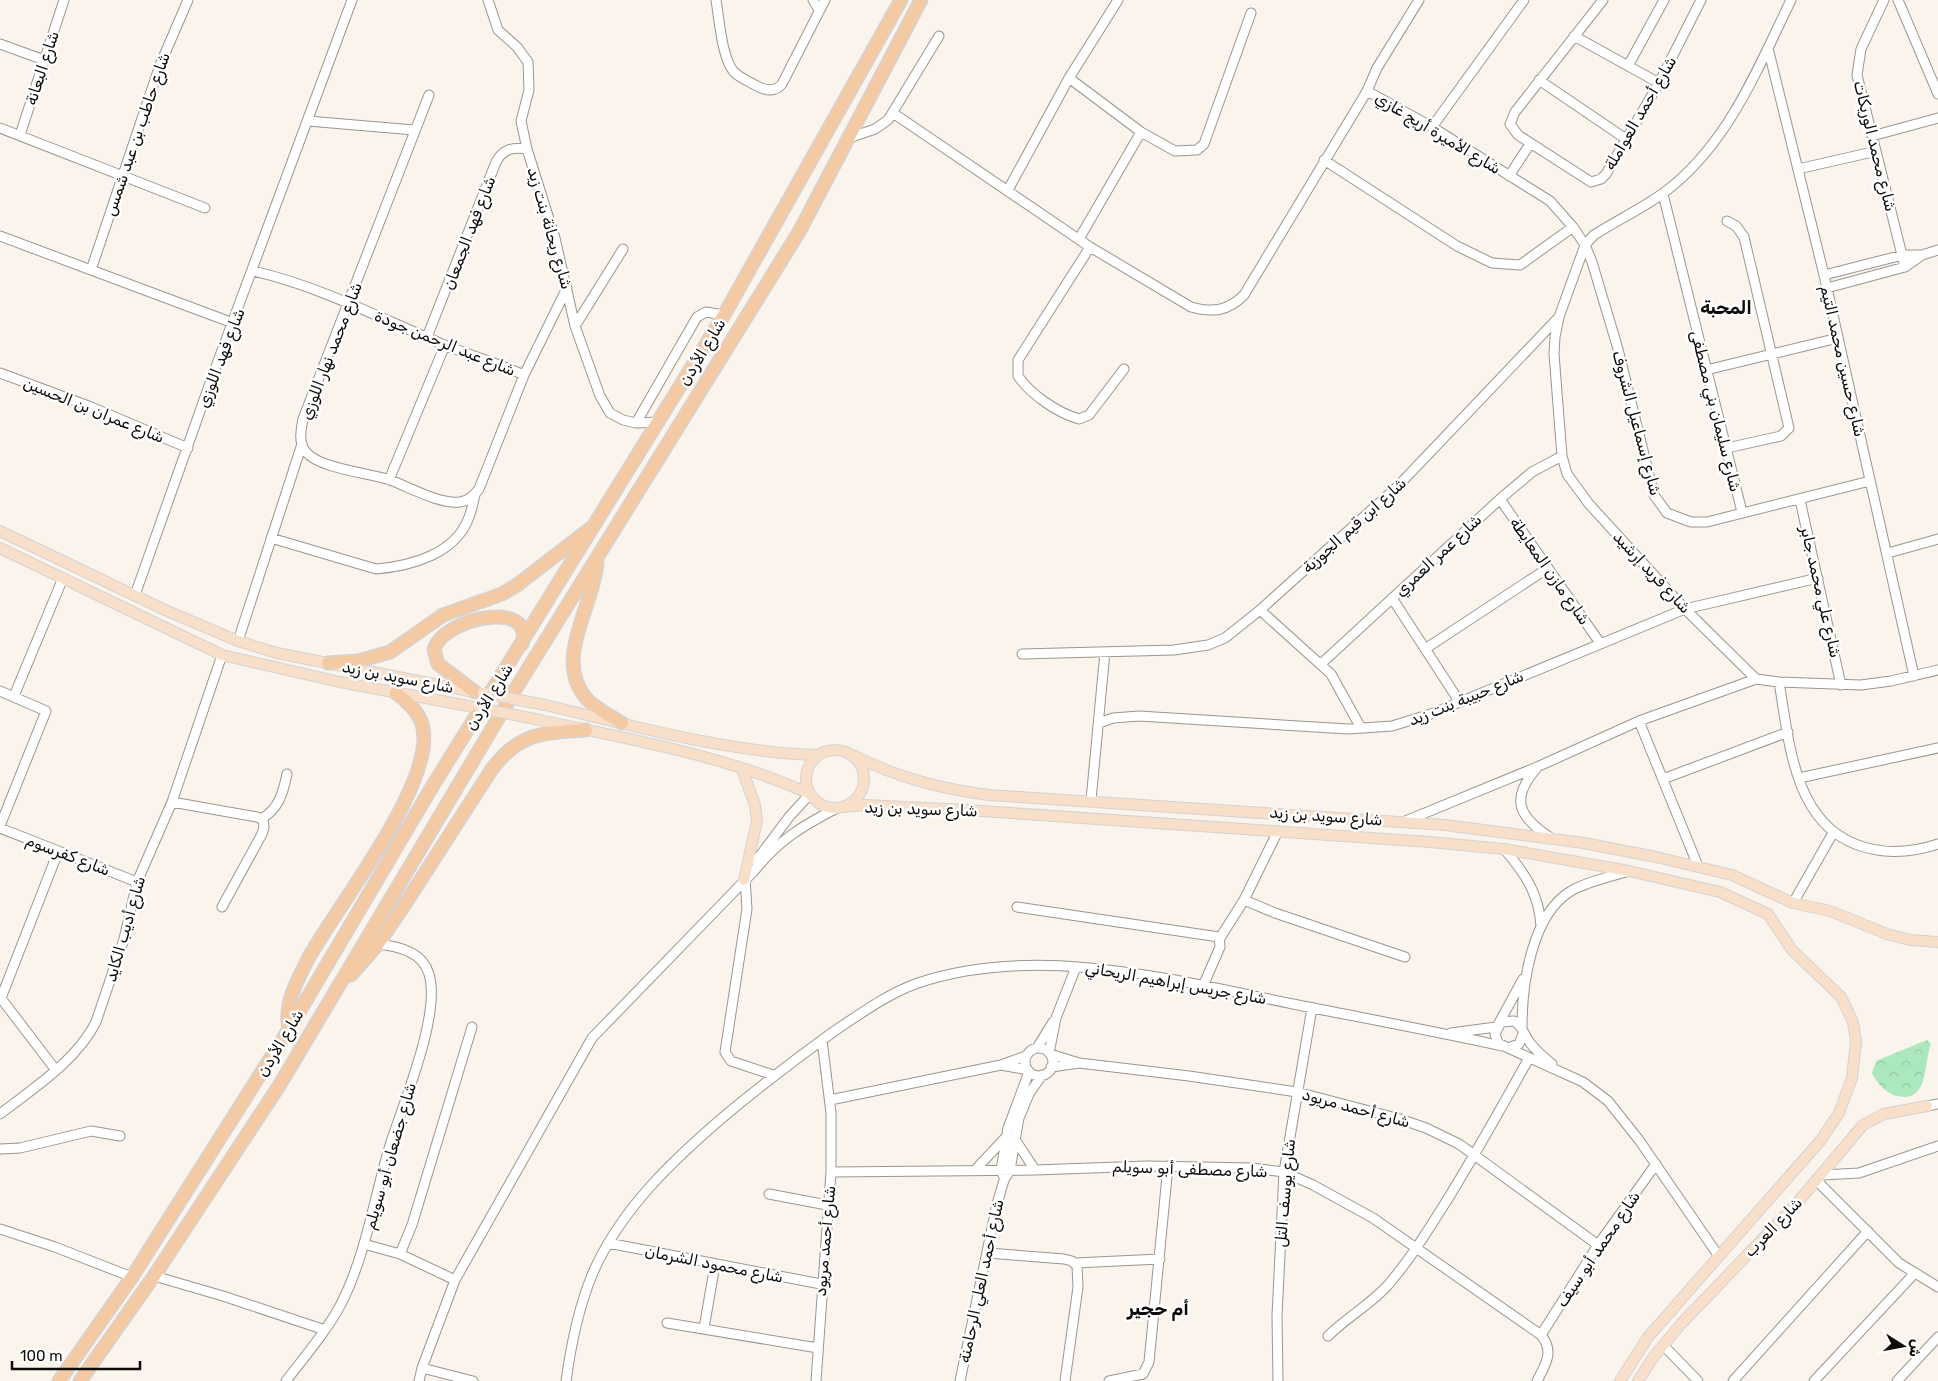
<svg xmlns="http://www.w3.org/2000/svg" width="1938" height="1381" viewBox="0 0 1938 1381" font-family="Rubik,Cairo,sans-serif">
	<defs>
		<pattern id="park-crowns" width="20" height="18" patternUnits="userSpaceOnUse" patternTransform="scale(1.25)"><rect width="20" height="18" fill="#ace8be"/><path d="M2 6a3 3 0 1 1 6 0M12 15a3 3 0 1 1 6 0" fill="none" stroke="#93c6a2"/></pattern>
	</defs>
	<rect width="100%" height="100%" fill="#faf4ec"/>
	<path fill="url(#park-crowns)" d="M1927 1040 1931 1044C1923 1066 1929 1106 1894 1095 1884 1091 1877 1083 1872 1073L1876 1061Z"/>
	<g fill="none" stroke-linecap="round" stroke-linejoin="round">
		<defs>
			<path id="minor" d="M488 0 498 30 517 47 528 62 529 90 521 121 527 149 555 238 575 326 600 396 610 413 623 420 636 423 659 422
				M716 0C719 18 722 59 734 72 740 78 750 82 757 86 766 91 775 92 782 84L825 0
				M813 0 819 10
				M1419 0 1377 68 1367 91 1432 127 1550 201 1573 227 1585 245 1592 262 1618 349 1654 495 1667 513 1691 522H1707L1870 481
				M1603 0 1515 112 1510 124 1518 135 1591 182 1601 179 1606 174 1659 83 1701 0
				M1884 0 1861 49 1857 75 1905 267
				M1898 0 1938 94
				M1574 36 1659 83
				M0 44 44 60
				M1768 48 1824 275 1914 676
				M1628 66 1664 0
				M1069 78 1141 132 1175 151 1197 150 1204 144 1251 13
				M1539 80 1626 139
				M429 95 303 419C301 430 298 443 306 452 320 469 370 473 390 480 409 487 441 505 460 502 469 501 474 495 479 489L524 375 567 288
				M893 113 1090 247 1191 307C1213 313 1228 311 1244 295L1367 91
				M308 121 414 130
				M1432 127 1524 0
				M0 128 205 208
				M20 135 64 0
				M1872 136 1938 118
				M849 138 875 129 888 120 939 36
				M1324 160 1457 246 1492 263 1520 265 1573 227
				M1798 169 1868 153
				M1509 176 1530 144
				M1008 190 1069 78 1118 0
				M1663 194 1742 512
				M0 236 233 323
				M1079 239 1141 132
				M1090 247 1018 360V376C1031 395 1058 413 1079 419L1089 415 1124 369
				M91 270 160 65 188 0
				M253 271C319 286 380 318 442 344 469 355 497 363 524 375
				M1824 275 1903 255H1922
				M1827 288 1905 267 1922 255 1938 250
				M575 326 623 249
				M427 337 496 162C503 149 512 147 527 149
				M1706 370 1838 338
				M0 373 91 407 188 448
				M636 423 697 317 706 312 724 315
				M1727 448 1781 436 1789 428 1744 237 1736 226 1727 221
				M389 480 445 345
				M1500 499 1600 643
				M1800 500 1841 685
				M271 538 376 569C411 566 456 554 469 517 472 510 473 502 475 495
				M1888 553 1938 539
				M135 595 211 380 352 0
				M1392 598 1459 701
				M1260 610 1331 674 1361 728
				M238 641 302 444
				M1425 649 1548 568
				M1022 654 1174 650 1208 645 1225 638 1260 610 1398 486 1558 318
				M1322 663 1500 499 1532 472 1562 456
				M1756 679 1685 609 1589 504 1567 474 1562 456 1554 354 1555 337 1559 317 1585 245 1594 235C1616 221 1641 209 1662 194 1727 147 1757 70 1791 0
				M1779 682C1789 740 1793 819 1855 844 1883 855 1911 853 1938 844
				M0 691 46 711 0 826
				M14 696 63 578
				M1639 721 1698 866
				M1099 723 1113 718 1139 716 1348 729 1392 726 1431 714 1685 609 1818 578
				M1536 769C1509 800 1520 818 1551 838
				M1799 778 1938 748
				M1663 779 1788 732
				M1091 800 1105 652
				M172 802 257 817 263 820 264 827 262 834 222 907
				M261 819C279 809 283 793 287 774
				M1403 822 1537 767 1639 721 1756 679 1779 682 1861 685 1891 681 1938 670
				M0 828 137 882
				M1504 849C1525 873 1539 894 1541 926
				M756 861 789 817 810 794
				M745 878 747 909 725 1052 731 1061 773 1075
				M1244 900 1278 831
				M1793 903 1833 833
				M1017 907 1219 937 1220 947 1203 986
				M1220 938 1244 900 1275 913 1405 957
				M0 997 55 1069
				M1 998 58 852
				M1499 1023 1523 979
				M1522 1027C1522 986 1531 915 1571 891 1588 881 1610 877 1629 871
				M1451 1033 1496 1027
				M1523 1034 1519 1044 1508 1048 1498 1043 1495 1034 1501 1022 1514 1021C1523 1026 1524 1036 1531 1044 1537 1052 1545 1058 1552 1064
				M1037 1048 1053 1022
				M1508 1048 1583 1082 1608 1101 1639 1140 1718 1255
				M1025 1062a14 14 0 1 1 28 0a14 14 0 1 1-28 0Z
				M1049 1053 1056 1018 1076 967
				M1050 1054 1079 1063 1189 1076 1297 1092 1400 1119 1426 1128 1459 1144 1598 1245
				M1001 1065 1028 1070
				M1051 1067 1079 1063
				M830 1100 1001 1065 1026 1056
				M1927 1106 1938 1104
				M0 1114C34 1088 77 1060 96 1022L124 939 137 882 172 802 222 655
				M1014 1138 1035 1170
				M0 1149 20 1148 91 1131 120 1136
				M974 1171 1006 1137
				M831 1172 1035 1170 1147 1166 1252 1168 1284 1172 1313 1185 1373 1218 1541 1335C1555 1352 1545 1365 1537 1381
				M1003 1175 1001 1170 1008 1128 1029 1072
				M1822 1175 1859 1173 1938 1146
				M1817 1181 1899 1263 1938 1287
				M769 1194 827 1205
				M0 1229 55 1247 132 1277
				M608 1243 821 1284
				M364 1244 400 1254 412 1225 472 1027
				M988 1253 1064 1259 1072 1261 1077 1266 1078 1287 1065 1381
				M400 1254 455 1280
				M1075 1263 1160 1259
				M154 1276 223 1296 325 1330
				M667 1323 818 1348
				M704 1328 715 1265
				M1541 1335 1598 1245 1656 1164
				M1328 1336C1347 1317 1370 1305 1388 1285 1412 1257 1430 1227 1449 1197 1477 1151 1503 1105 1529 1058
				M1663 1345 1698 1381
				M422 1368 455 1280 592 1038 754 871C779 840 802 826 837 808
				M286 1381C305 1356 326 1332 341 1304 367 1253 374 1196 391 1142 404 1102 441 1014 429 974 422 950 395 945 373 944
				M419 1381 422 1368 473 1381
				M566 1381C571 1345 578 1309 592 1275 620 1209 675 1158 728 1113 762 1085 797 1058 833 1032 860 1014 887 994 918 983 1037 943 1174 980 1293 1004 1363 1018 1433 1031 1502 1046
				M816 1381 831 1172V1113L822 1040
				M960 1381 997 1204 1004 1180 1010 1170 1019 1118 1029 1094 1042 1075
				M1109 1381 1143 1374 1149 1362 1168 1166
				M1278 1381 1277 1316 1284 1172 1312 1008
				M1733 1381 1868 1231
				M1814 1381 1914 1274
				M1897 1381 1938 1337"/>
			<path id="major" d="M0 531 165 610 238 641 277 653 474 692
				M0 548 222 655 340 682 479 708
				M545 705C630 725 730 753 818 755
				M540 720C629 739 727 756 810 794
				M806 779a29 29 0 1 1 58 0a29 29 0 1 1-58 0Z
				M855 756C898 778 941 789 989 795L1445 825 1584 843 1656 857 1732 875 1793 903 1830 911 1887 934 1910 940 1938 942
				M742 769 755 805 757 821 744 880
				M843 807 865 805 967 810 1430 842 1504 849 1629 871 1720 892 1768 914 1792 950 1841 997 1853 1022 1856 1041 1852 1078 1839 1113 1821 1140 1648 1337 1620 1381
				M1638 1381 1652 1359 1681 1324 1797 1203 1863 1125 1884 1114 1927 1106"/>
			<path id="highway" d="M597 563C594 606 552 660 587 699 596 709 610 716 622 723
				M328 663 358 661 390 652 443 615 502 594 517 585 591 528
				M475 692 438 664 434 650C442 618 536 598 522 644
				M351 975 378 944 405 904 492 769C520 732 543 733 586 730
				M289 1029C284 1004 296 983 307 961 334 909 443 776 421 721 416 709 406 701 396 693
				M59 1381 132 1277 289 1029 432 787 724 315 901 0
				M80 1381 154 1276 279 1086 518 685 799 232 921 0"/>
		</defs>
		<use href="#minor" stroke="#9b968e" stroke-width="11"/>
		<use href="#major" stroke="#d4d3d3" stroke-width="12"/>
		<use href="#highway" stroke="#d4d3d3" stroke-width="15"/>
		<use href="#minor" stroke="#fff" stroke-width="9"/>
		<use href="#major" stroke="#f8dfc9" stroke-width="10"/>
		<use href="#highway" stroke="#f4caa5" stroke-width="12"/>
		<defs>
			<path id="major-bridge" d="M483 693 545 705
				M479 708 540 720"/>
		</defs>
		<use href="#major-bridge" stroke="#d4d3d3" stroke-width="12" stroke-linecap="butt"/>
		<use href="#major-bridge" stroke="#f8dfc9" stroke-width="10"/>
	</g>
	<g text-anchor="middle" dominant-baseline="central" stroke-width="5" stroke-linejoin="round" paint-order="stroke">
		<g font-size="16" fill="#0e0c0a" stroke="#fff">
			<text transform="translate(42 68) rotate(-72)">شارع البعانة</text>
			<text transform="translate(1640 113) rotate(-60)">شارع أحمد العواملة</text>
			<text transform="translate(1438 133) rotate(31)">شارع الأميرة أريج غازي</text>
			<text transform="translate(137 134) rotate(-71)">شارع حاطب بن عبد شمس</text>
			<text transform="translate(1875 146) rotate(76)">شارع محمد الوريكات</text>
			<text transform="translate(550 228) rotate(74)">شارع ريحانة بنت زيد</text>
			<text transform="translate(469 233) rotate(-69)">شارع فهد الجمعان</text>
			<text transform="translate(445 343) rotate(22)">شارع عبد الرحمن جودة</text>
			<text transform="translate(331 351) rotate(-69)">شارع محمد نهار اللوزي</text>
			<text transform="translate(702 352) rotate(-59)">شارع الأردن</text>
			<text transform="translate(221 358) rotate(-69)">شارع فهد اللوزي</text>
			<text transform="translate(1843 361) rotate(77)">شارع حسين محمد التيم</text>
			<text transform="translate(94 410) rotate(22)">شارع عمران بن الحسين</text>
			<text transform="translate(1716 411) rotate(76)">شارع سليمان بني مصطفى</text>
			<text transform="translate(1637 423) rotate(75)">شارع إسماعيل الشروف</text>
			<text transform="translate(1354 525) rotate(-42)">شارع ابن قيم الجوزية</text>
			<text transform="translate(1438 555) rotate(-43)">شارع عمر العمري</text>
			<text transform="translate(1550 571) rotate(55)">شارع مازن المعايطة</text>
			<text transform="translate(1652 572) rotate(47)">شارع فريد إرشيد</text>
			<text transform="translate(1821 592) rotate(77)">شارع علي محمد جابر</text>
			<text transform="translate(398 677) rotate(11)">شارع سويد بن زيد</text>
			<text transform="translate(489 697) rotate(-58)">شارع الأردن</text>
			<text transform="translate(1466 698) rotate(-22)">شارع حبيبة بنت زيد</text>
			<text transform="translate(921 809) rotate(2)">شارع سويد بن زيد</text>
			<text transform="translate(1326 816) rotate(4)">شارع سويد بن زيد</text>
			<text transform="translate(68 855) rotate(21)">شارع كفرسوم</text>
			<text transform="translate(125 929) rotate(-74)">شارع أديب الكايد</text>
			<text transform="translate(1176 983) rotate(10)">شارع جريس إبراهيم الريحاني</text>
			<text transform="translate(280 1043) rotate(-59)">شارع الأردن</text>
			<text transform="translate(1356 1108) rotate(15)">شارع أحمد مريود</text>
			<text transform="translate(390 1156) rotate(-74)">شارع جضعان أبو سويلم</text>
			<text transform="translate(1190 1169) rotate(2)">شارع مصطفى أبو سويلم</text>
			<text transform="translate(1285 1193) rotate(-85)">شارع يوسف التل</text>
			<text transform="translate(1773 1227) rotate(-46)">شارع العرب</text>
			<text transform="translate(825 1241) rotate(-85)">شارع أحمد مريود</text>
			<text transform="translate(1598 1249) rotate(-56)">شارع محمد أبو سيف</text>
			<text transform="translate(714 1264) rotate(11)">شارع محمود الشرمان</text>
			<text transform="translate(981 1281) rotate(-78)">شارع أحمد العلي الرحامنة</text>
		</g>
		<g font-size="18" font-weight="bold" fill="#0e0c0a" stroke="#fff">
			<text x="1726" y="308">المحبة</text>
			<text x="1158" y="1309">أم حجير</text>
		</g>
	</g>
	<g transform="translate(1903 1346) rotate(101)" stroke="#ffffff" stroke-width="4" paint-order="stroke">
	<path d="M0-4L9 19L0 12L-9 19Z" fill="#0e0c0a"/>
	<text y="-8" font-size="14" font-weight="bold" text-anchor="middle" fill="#0e0c0a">ش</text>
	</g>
	<path d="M12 1361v8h128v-8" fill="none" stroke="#0e0c0a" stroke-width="2.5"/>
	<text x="20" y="1361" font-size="15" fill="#0e0c0a" stroke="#ffffff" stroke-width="4" paint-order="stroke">100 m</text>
</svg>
